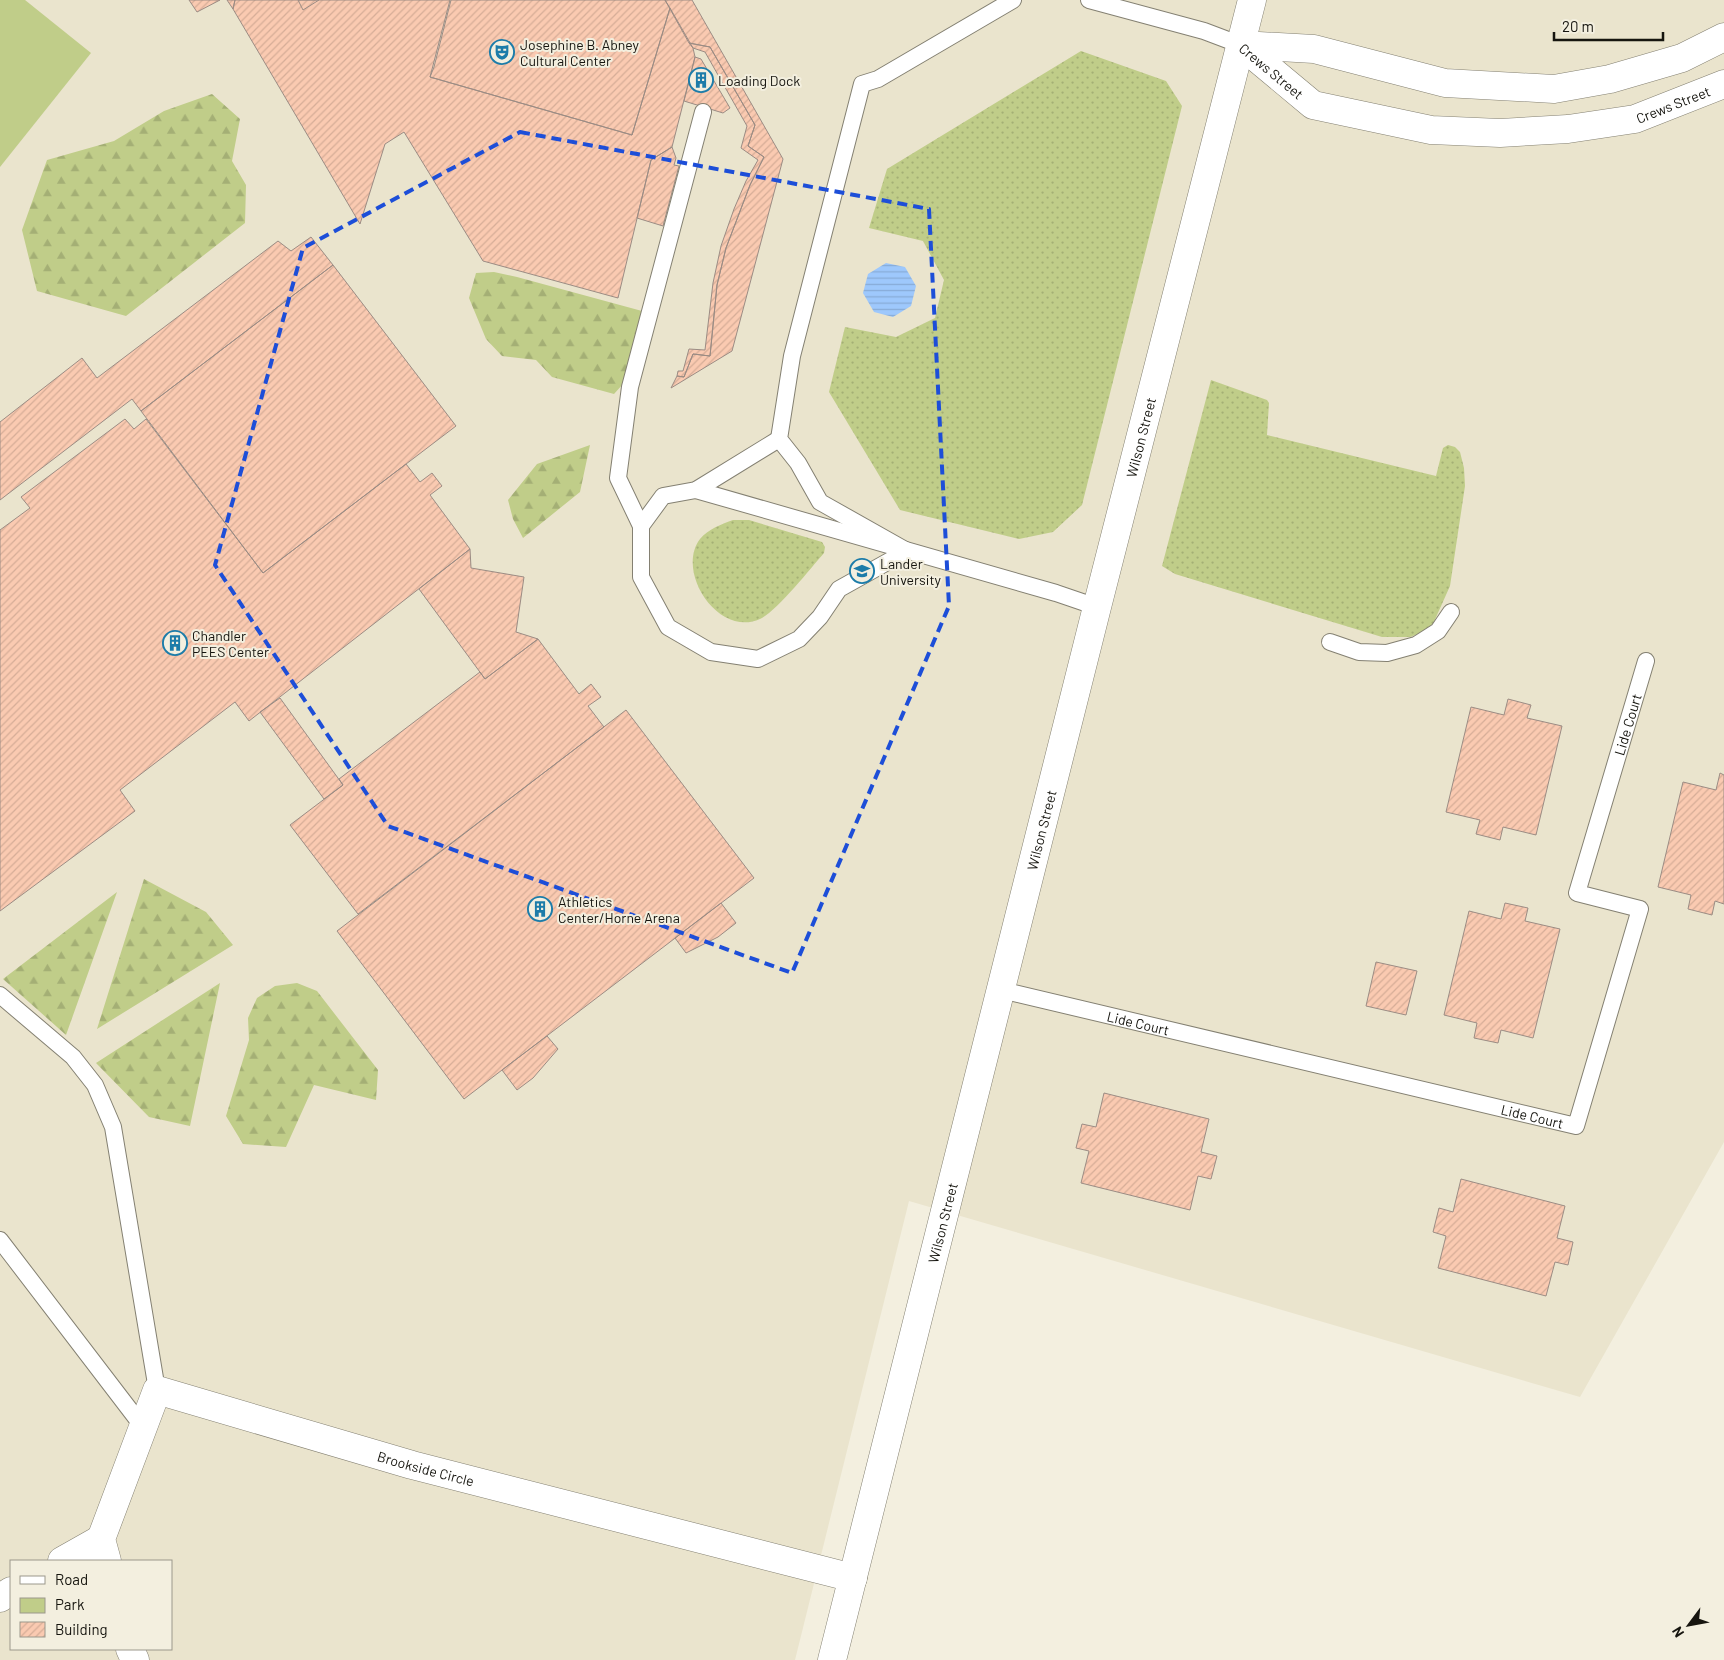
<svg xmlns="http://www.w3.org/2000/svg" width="1724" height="1660" viewBox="0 0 1724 1660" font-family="Barlow,sans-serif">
	<defs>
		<pattern id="grass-dots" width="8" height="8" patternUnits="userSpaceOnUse" patternTransform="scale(1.25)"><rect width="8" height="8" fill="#c0cd89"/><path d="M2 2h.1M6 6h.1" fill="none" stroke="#a4af75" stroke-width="1.8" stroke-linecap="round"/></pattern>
		<pattern id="forest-firs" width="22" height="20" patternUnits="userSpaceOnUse" patternTransform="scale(1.25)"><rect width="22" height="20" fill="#c0cd89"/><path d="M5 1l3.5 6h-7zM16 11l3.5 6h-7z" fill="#a4af75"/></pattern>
		<pattern id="water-rules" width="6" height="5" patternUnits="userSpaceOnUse" patternTransform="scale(1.25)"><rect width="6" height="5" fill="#9ec8fc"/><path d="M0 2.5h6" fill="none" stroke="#87abd7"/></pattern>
		<pattern id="building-hatch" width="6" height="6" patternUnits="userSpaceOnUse" patternTransform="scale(1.25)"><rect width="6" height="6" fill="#facab1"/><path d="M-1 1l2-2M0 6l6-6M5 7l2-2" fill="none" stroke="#d6ad97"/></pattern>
	</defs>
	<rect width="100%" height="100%" fill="#f3efdf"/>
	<path fill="#eae4cd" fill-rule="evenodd" d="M0 0H1724V1142L1580 1397 909 1201 795 1660H0ZM11 1561H171V1649H11Z"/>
	<path fill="url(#grass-dots)" d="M1081 51 1166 81 1182 106 1082 505 1053 532 1019 539 900 510 829 392 845 327 896 337 935 318 944 280 923 241 869 228 887 169Z
		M1211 380 1267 400 1269 403 1267 435 1436 476 1443 448 1448 445 1455 447 1460 452 1464 468 1465 486 1450 586 1433 624 1423 632 1410 637H1382L1175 574 1162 566Z
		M733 520H749L822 542 825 547 824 553C810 569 777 611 760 619 719 638 675 572 700 539 708 529 722 524 733 520Z"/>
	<path fill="url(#forest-firs)" d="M212 94 240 119 232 161 246 185 245 223 126 316 37 291 22 230 47 160 114 141 164 111Z
		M494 272 517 277 642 311 623 384 614 394 552 377 536 360 502 356 486 339 469 298 476 273Z
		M590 445 580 492 523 538 513 519 508 500 537 464Z
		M144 879 206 912 233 945 97 1029Z
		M117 892 66 1035 3 979Z
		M220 983 190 1126 149 1117 96 1063Z
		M297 983 317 991 378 1070 376 1100 314 1085 286 1147 243 1144 226 1116 249 1040 248 1018 257 998 275 986Z"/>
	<path fill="#c0cd89" d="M0 0H25L91 53 0 167Z"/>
	<path fill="url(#water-rules)" d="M886 263 905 267 916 286 911 306 893 317 874 312 863 293 868 274Z"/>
	<path fill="url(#building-hatch)" stroke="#9b8c84" d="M189 0H220L197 12Z
		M227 0H235L233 9Z
		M235 0H450L430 77 632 135 670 8 693 48 695 57 672 147 651 160 618 298 483 261 404 132 385 144 360 224 233 9Z
		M298 0H319L303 10Z
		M451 0H665L670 8 632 135 430 77 434 67Z
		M665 0H692L783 159 732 351 671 388 677 376 684 377 693 354 710 356 717 285 726 248 750 185 764 157 748 146 755 125 710 47 689 43Z
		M689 43 710 47 755 125 748 146 764 157 750 185 726 248 717 285 710 356 693 354 684 377 677 376 678 371H683L689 349 705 350 713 283 721 246 734 209 746 181 758 160 741 148 747 126 705 52 693 48Z
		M695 57 701 59 730 108 723 113 684 101Z
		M672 147 676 158 674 165 679 166 663 226 637 218 651 160Z
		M311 237 333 265 141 411 132 399 0 500V422L82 358 97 378 278 241 291 251Z
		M333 265 456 426 263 573 141 411Z
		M125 419 134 429 146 419 263 573 406 464 420 482 432 473 442 486 430 495 470 549 249 721 235 702 120 790 135 811 0 911V530L30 508 21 497Z
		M470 549 471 568 524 577 516 632 538 639 485 679 419 589Z
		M538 639 579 694 591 684 601 697 588 706 604 727 358 914 290 825 343 785 339 779 480 672 485 679Z
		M280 698 343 785 324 799 260 712Z
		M1508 699 1531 705 1527 718 1562 726 1536 835 1503 827 1500 840 1476 834 1480 820 1446 812 1471 707 1504 715Z
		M626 710 754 878 464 1099 337 931Z
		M1720 773 1724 775V904L1715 901 1712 915 1688 909 1691 895 1658 887 1683 782 1716 790Z
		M721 903 736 923 718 937 686 953 675 938Z
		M1505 903 1528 908 1525 921 1560 929 1533 1038 1501 1030 1498 1043 1474 1038 1477 1023 1444 1015 1469 911 1501 919Z
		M1376 962 1417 971 1406 1015 1366 1006Z
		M547 1036 558 1049 533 1078 517 1090 502 1070Z
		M1104 1093 1209 1119 1201 1152 1217 1156 1211 1179 1198 1176 1190 1210 1081 1183 1089 1151 1076 1148 1082 1124 1096 1127Z
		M1461 1179 1565 1206 1557 1238 1573 1242 1568 1265 1555 1262 1546 1296 1438 1268 1446 1236 1433 1232 1439 1208 1453 1212Z"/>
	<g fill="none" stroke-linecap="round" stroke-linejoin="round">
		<defs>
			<g id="lane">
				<path d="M1089 0 1204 31 1241 45"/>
				<path d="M779 439 696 490 663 496 641 526V577L668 627 711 652 758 659 799 639 820 617 839 589 907 551"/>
				<path d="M696 490 1056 593 1097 607"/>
				<path d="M641 526 618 478 630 387 703 112"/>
				<path d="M907 551 820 502 798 463 779 439 792 356 862 84 878 79 1013 0"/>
				<path d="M1330 642 1359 652 1387 653 1416 645 1438 631 1451 612"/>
				<path id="s1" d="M1001 990 1576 1126 1640 909 1577 893 1646 661"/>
				<path d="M0 995 73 1057 95 1085 113 1127 157 1390"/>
				<path d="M0 1240 143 1427"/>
			</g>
			<g id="street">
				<path id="s2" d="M1241 45 1313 105 1431 130 1500 133 1568 129 1635 119 1724 84"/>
				<path d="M1241 45 1314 49 1445 83 1554 89 1610 79 1682 58 1724 37"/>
				<path d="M62 1561 101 1539"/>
				<path id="s3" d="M107 1561 101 1539 157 1390 412 1465 853 1578"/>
				<path d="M0 1598 11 1591"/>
				<path d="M130 1649 135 1660"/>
				<path id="s4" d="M832 1660 1097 607 1252 0"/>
			</g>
		</defs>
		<use href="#lane" stroke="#848072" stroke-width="18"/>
		<use href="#street" stroke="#848072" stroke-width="29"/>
		<use href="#lane" stroke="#fff" stroke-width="16"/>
		<use href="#street" stroke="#fff" stroke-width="28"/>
	</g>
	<path fill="none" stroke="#1d4ed8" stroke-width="4" stroke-dasharray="10 6" stroke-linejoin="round" d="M520 132 929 209 949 606 792 973 388 826 215 565 303 248Z"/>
	<defs>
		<symbol id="theatre-ring" viewBox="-11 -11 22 22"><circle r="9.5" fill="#f3efdf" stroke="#1c7ca9" stroke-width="1.5"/><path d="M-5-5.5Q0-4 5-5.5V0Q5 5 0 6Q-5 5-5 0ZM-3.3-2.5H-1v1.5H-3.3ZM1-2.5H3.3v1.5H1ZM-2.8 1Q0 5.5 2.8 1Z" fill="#1c7ca9"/></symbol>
		<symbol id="building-ring" viewBox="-11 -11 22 22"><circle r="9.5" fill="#f3efdf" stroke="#1c7ca9" stroke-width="1.5"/><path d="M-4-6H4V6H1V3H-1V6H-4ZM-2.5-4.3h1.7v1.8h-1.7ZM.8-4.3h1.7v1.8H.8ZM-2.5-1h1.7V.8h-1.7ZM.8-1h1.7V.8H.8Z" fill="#1c7ca9"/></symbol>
		<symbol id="university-ring" viewBox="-11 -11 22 22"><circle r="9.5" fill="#f3efdf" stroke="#1c7ca9" stroke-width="1.5"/><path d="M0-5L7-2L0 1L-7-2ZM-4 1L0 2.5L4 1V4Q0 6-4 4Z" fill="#1c7ca9"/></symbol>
	</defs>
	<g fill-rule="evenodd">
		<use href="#theatre-ring" x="488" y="38" width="28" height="28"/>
		<use href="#building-ring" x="687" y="66" width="28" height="28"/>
		<use href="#university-ring" x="848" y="557" width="28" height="28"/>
		<use href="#building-ring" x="161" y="629" width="28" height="28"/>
		<use href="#building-ring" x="526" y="895" width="28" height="28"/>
	</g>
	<g text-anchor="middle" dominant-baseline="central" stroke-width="4" stroke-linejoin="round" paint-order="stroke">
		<g font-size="14" fill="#16150f" stroke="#f3efdf" text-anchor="start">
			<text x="520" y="44">Josephine B. Abney<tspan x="520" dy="16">Cultural Center</tspan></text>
			<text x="718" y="80">Loading Dock</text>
			<text x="880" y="563">Lander<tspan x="880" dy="16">University</tspan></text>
			<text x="192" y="635">Chandler<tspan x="192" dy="16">PEES Center</tspan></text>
			<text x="558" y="901">Athletics<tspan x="558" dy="16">Center/Horne Arena</tspan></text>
		</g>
		<g font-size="14" fill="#16150f" stroke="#f3efdf">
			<text stroke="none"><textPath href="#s2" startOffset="40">Crews Street</textPath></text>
			<text stroke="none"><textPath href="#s2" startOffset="460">Crews Street</textPath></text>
			<text stroke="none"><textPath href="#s4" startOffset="1261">Wilson Street</textPath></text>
			<text stroke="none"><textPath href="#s1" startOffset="1058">Lide Court</textPath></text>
			<text stroke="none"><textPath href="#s4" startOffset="856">Wilson Street</textPath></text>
			<text stroke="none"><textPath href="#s1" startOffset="141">Lide Court</textPath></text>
			<text stroke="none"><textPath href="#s1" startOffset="546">Lide Court</textPath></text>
			<text stroke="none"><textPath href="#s4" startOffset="451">Wilson Street</textPath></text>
			<text stroke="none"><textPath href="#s3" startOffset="462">Brookside Circle</textPath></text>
		</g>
	</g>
	<rect x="10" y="1560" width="162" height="90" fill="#f3efdf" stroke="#9b988c"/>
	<rect x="20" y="1576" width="25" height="8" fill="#ffffff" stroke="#9b988c"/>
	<text x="55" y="1585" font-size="15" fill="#16150f">Road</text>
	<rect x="20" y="1598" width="25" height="15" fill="#c0cd89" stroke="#9b988c"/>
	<text x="55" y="1610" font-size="15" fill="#16150f">Park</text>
	<rect x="20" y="1622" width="25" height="15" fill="url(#building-hatch)" stroke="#9b988c"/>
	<text x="55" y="1635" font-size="15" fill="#16150f">Building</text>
	<g transform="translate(1689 1625) rotate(238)" stroke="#f3efdf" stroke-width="4" paint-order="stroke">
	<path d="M0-4L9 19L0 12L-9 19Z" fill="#16150f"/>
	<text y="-8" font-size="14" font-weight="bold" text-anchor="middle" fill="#16150f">N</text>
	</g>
	<path d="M1554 32v8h109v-8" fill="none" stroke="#16150f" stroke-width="2.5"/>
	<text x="1562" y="32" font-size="15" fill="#16150f" stroke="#f3efdf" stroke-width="4" paint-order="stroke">20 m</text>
</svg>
